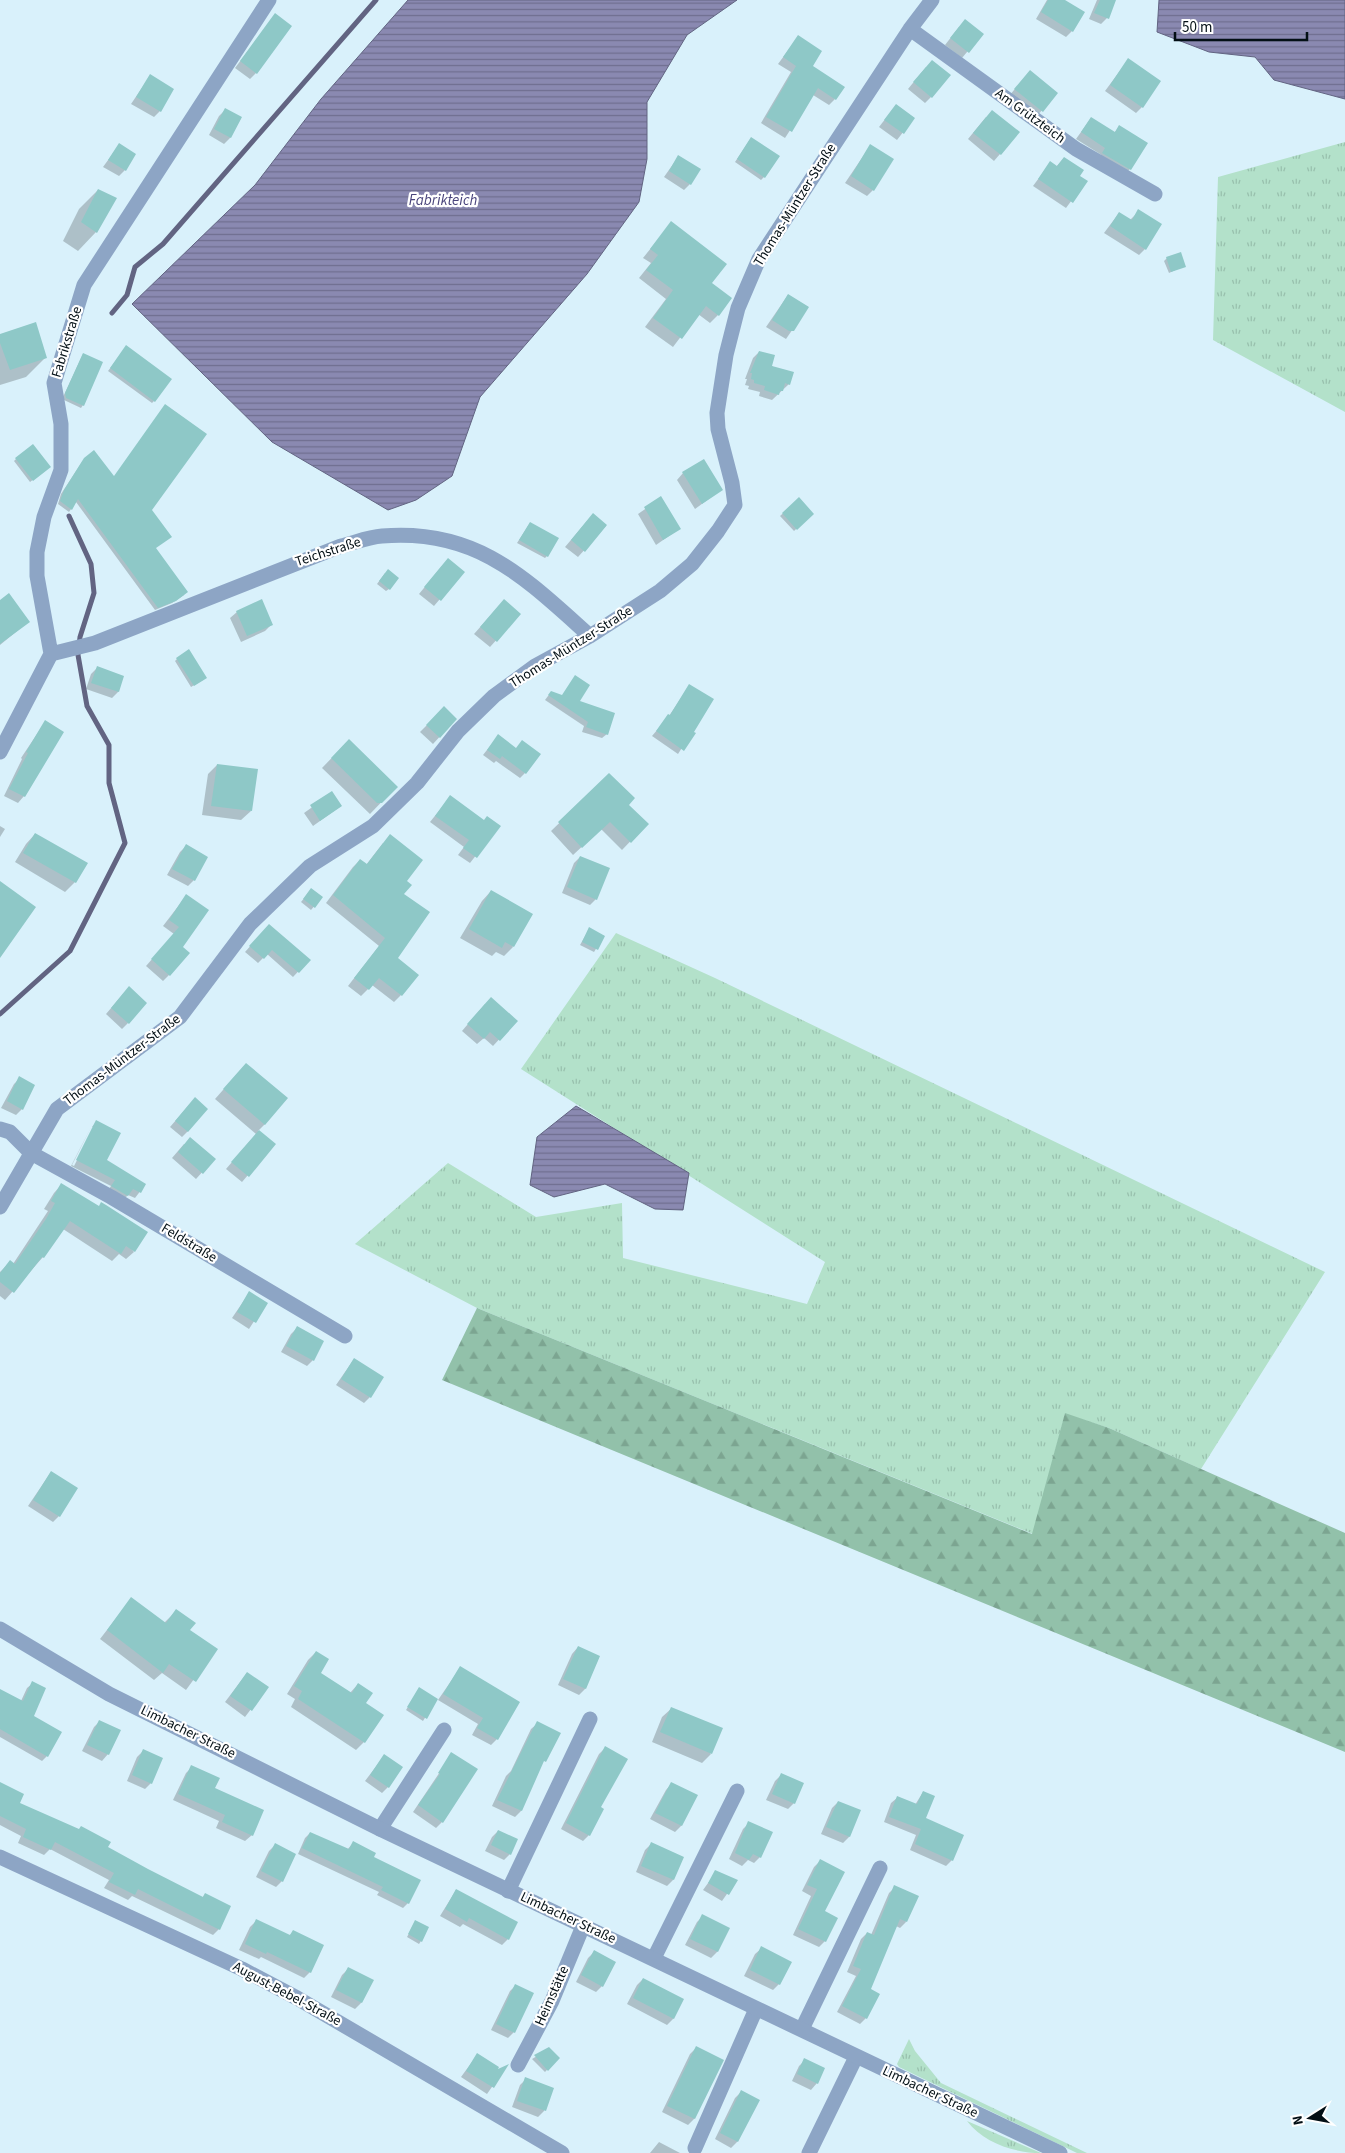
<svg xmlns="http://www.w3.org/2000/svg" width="1345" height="2153" viewBox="0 0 1345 2153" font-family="'Source Sans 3',sans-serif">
	<defs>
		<pattern id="grass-tufts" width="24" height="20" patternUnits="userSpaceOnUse" patternTransform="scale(1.25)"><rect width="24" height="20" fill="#b3e1ca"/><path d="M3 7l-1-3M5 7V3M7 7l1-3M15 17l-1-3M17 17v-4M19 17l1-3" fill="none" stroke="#98c0ad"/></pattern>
		<pattern id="forest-firs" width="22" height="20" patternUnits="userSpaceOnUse" patternTransform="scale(1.25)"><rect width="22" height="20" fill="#92c1aa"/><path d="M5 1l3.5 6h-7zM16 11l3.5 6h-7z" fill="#7ca591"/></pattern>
		<pattern id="water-rules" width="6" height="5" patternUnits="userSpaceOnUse" patternTransform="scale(1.25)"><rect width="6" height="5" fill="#8a89b1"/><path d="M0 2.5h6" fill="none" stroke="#6f6e8f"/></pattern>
	</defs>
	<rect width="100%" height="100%" fill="#d9f1fb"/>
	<path fill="url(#grass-tufts)" d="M1345 142V412L1213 340 1218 177Z
		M616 933 715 978 1325 1272 1201 1469 1109 1428 1065 1414 1033 1534 477 1308 355 1244 448 1163 536 1217 622 1203 623 1258 807 1304 825 1262 521 1069Z
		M909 2039 915 2051 941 2083 1087 2153H1077L899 2067 897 2064Z
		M967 2121 1041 2153C1014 2153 984 2143 967 2121Z"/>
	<path fill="url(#forest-firs)" d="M477 1308 1032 1534 1065 1413 1109 1428 1345 1533V1752L442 1380Z"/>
	<path fill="url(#water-rules)" stroke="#626482" d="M408 0H737L687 35 647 102V159L639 202 587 274 480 397 452 476 416 500 388 510 272 442 132 304 255 185 321 99Z
		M1159 0H1345V99L1274 80 1255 57 1209 52 1157 32Z
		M576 1106 689 1173 683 1210 655 1209 605 1184 554 1197 530 1185 537 1137Z"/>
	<path fill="#0003" d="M1047 0H1063L1072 31 1066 37 1036 19Z
		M1097 0H1115L1107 18 1101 24 1089 19Z
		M275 15 256 73 250 79 235 68Z
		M959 27 982 34 962 58 945 45Z
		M798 37 811 66 835 99 829 105 813 95 785 138 761 123 791 72 778 64Z
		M1128 60 1142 107 1136 113 1105 91Z
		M926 67 931 97 925 103 908 89Z
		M1030 71 1057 93 1036 117 1009 96Z
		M150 76 160 111 154 117 131 104Z
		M896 105 914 118 897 140 879 127Z
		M225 110 241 118 230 138 224 144 209 135 219 116Z
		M986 117 1018 133 994 161 968 139Z
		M1091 118 1114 133 1119 127 1130 169 1124 175 1100 154 1076 139Z
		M749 141 764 177 761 180 735 162Z
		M119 145 125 170 119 176 103 167Z
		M870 146 873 190 867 196 845 183Z
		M678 157 690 184 684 190 664 177Z
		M1064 158 1079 176 1086 181 1066 208 1033 186 1050 163 1056 167Z
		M98 190 96 232 78 251 63 241 79 209Z
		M1139 211 1145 249 1139 255 1104 233 1119 213 1130 220Z
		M671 223 711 283 718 315 710 323 698 314 673 347 645 327 666 299 639 278 651 263 643 258Z
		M1167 258 1184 266 1169 273 1164 261Z
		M788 295 808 307 786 339 766 327Z
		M0 335 45 358 26 377 0 385Z
		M124 350 154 401 152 403 108 371Z
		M759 352 789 384 772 400 759 396 760 392 748 389 749 386 745 385 747 379H745L753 358Z
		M83 354V405L81 408 64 400 63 397Z
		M16 459 46 470 30 482 14 461Z
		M82 462 114 477 151 510 154 549 184 595 172 603 155 610 76 502 69 512 58 504 61 494Z
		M683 473 721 490 695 509 677 480Z
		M661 498 679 529 656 545 638 514Z
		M799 499 812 514 794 531 780 516Z
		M587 521 606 526 578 557 565 547Z
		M530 523 547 556 545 558 517 543Z
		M442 566 463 572 434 606 419 594Z
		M385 573 389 589 386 591 377 584Z
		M0 602 28 622 0 645Z
		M498 607 520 614 490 647 474 634Z
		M237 612 271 625 265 631 241 642 230 618Z
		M177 659 203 680 191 687 175 661Z
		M97 668 123 677 118 692 112 698 86 689 91 674Z
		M689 686 692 732 678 754 652 736 669 716Z
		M551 692 578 702 607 734 602 738 582 732 584 726 545 700Z
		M444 708 456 719 433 744 420 732Z
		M45 722 62 732 24 796 18 803 4 796 22 759 21 758Z
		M498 736 516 749 525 773 520 778 496 761 494 763 483 755Z
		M349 740 396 787 370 814 322 768Z
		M217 765 251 811 241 820 202 815 208 774Z
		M609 775 627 805 647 824 622 850 601 829 573 855 551 831Z
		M332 793 341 806 313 826 304 813Z
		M450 797 483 821 499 826 470 863 458 855 464 847 430 822Z
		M0 826 5 829 0 837Z
		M35 834 75 882 65 892 15 862 26 844Z
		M383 843 405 881 402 895 397 958 401 995 394 1002 372 985 361 996 348 986 379 946 326 903 353 867 360 860 366 865Z
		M186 846 194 880 188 886 167 875 180 852Z
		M580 857 596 899 590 905 562 893 574 863Z
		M491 891 513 947 504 956 496 952 492 956 460 938 482 901Z
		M309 892 322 897 311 910 301 902Z
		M186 896 181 948 169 975 163 981 146 966 174 934 163 926Z
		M589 929 604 936 594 952 580 945Z
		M264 931 309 960 293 977 267 954 258 963 245 952Z
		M123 994 128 1023 122 1029 106 1014Z
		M485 1004 516 1021 493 1046 484 1038 477 1044 462 1031Z
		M246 1064 265 1124 258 1131 274 1145 242 1182 226 1169 256 1134 215 1099Z
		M20 1078 22 1109 16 1115 1 1108 14 1084Z
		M189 1105 188 1131 182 1137 170 1127Z
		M96 1122 105 1160 145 1185 135 1198 128 1195 122 1201 107 1192 111 1186 71 1166 91 1127 72 1165 74 1166 94 1127H92Z
		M184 1144 214 1159 196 1179 172 1158Z
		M61 1185 99 1207 134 1252 126 1259 119 1254 112 1261 63 1229 43 1257 5 1300 0 1296V1272L10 1262 13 1264 48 1211 44 1209 54 1193Z
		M249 1293 266 1303 249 1329 232 1318Z
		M297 1328 313 1360 307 1366 281 1352 291 1334Z
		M354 1359 370 1397 364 1403 336 1385Z
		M51 1472 59 1516 53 1522 28 1506Z
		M131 1599 164 1623 176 1611 189 1631 216 1649 186 1690 162 1673 154 1680 100 1639Z
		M578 1647 599 1657 585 1689 579 1695 558 1685 572 1654Z
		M316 1652 319 1673 350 1693 358 1684 364 1703V1742L356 1750 291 1707 295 1699 287 1694 308 1660Z
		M460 1668 518 1702 497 1739 491 1745 472 1735 478 1724 438 1700Z
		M247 1673 267 1688 245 1717 225 1702Z
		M33 1683 32 1717 47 1756 42 1761 0 1737V1691L21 1701 27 1688Z
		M419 1689 436 1700 423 1721 406 1710Z
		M672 1708 711 1754 702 1763 652 1742 662 1717Z
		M100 1721 108 1754 102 1761 82 1751 94 1727Z
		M538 1723 559 1733 541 1765 521 1811 515 1817 492 1806 506 1776 511 1771 531 1729Z
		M605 1748 600 1808 589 1835 583 1841 561 1829 599 1754Z
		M143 1751 151 1783 145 1789 127 1781 137 1757Z
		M452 1754 442 1822 436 1828 413 1812Z
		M384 1756 388 1787 382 1793 365 1781Z
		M192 1767 214 1788 252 1835 245 1841 216 1828 219 1821 173 1800 186 1773Z
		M781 1775 794 1803 788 1809 766 1800 775 1781Z
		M0 1783 18 1803 202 1898 205 1894 219 1929 213 1935 132 1896 128 1900 104 1888 109 1880 50 1849 44 1855 18 1843 21 1836 0 1825Z
		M672 1783 696 1796 681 1826 675 1832 650 1819 666 1790Z
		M923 1792 924 1819 952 1860 946 1866 910 1850 916 1835 884 1822 891 1803 897 1798 915 1805Z
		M838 1802 859 1811 849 1837 843 1843 821 1834 832 1808Z
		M749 1823 760 1857 754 1863 748 1860 742 1866 729 1859 743 1829Z
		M498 1831 510 1854 504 1860 485 1851 492 1837Z
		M310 1833 347 1850 353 1843 373 1858 408 1903 403 1908 377 1895 379 1892 298 1854 305 1838Z
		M651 1844 682 1857 673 1880 667 1886 636 1872 645 1850Z
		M275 1845 282 1881 276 1887 256 1877 269 1851Z
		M820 1861 825 1941 819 1947 793 1935 811 1896 802 1891 814 1867Z
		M716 1872 736 1881 722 1901 703 1890Z
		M895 1887 906 1922 900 1928 896 1926 869 1990 866 2018 860 2024 837 2012 856 1976 847 1972 861 1939 867 1933 871 1935 889 1893Z
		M456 1890 508 1939 502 1945 463 1924 460 1927 440 1916Z
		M703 1916 728 1928 717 1952 711 1958 685 1945 697 1922Z
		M256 1921 289 1936 293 1932 310 1972 304 1978 261 1957 259 1959 239 1950 250 1927Z
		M415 1922 421 1941 419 1944 407 1937Z
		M762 1948 779 1984 773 1990 744 1976 755 1954Z
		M594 1952 602 1986 596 1992 576 1982 588 1958Z
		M348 1969 372 1981 361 2003 355 2009 331 1997 342 1975Z
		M643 1979 683 2000 673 2019 667 2025 627 2004 637 1985Z
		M516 1985 514 2032 508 2038 491 2030 510 1991Z
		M696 2048 722 2060 694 2119 688 2125 662 2112 690 2054Z
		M549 2049 558 2058 545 2072 532 2059Z
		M477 2055 495 2071 506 2067 487 2094 461 2077Z
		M805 2060 824 2069 817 2083 811 2090 792 2081 799 2066Z
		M526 2079 552 2089 544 2111 538 2117 512 2107 520 2085Z
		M741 2092 737 2142 731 2148 715 2139 735 2098Z
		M659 2142 680 2153H650Z"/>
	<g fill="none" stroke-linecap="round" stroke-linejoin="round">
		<path stroke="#626482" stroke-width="5" d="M112 313 127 295 135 267 163 244 376 0
			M0 1014 70 951 125 843 109 783V745L87 706 78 655 80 637 94 593 91 564 69 516"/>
	</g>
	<path fill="#8ec8c7" d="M1048 0H1065L1085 12 1073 32 1041 12Z
		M1100 0H1116L1109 19 1094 13Z
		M275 13 292 26 257 74 240 61Z
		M965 19 984 34 969 53 950 38Z
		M798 35 822 51 813 66 845 87 836 100 818 88 792 132 766 117 796 66 783 57Z
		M1128 58 1161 81 1143 108 1110 85Z
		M932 60 951 75 932 98 913 82Z
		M1030 70 1058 93 1043 112 1014 89Z
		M150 74 174 89 161 112 136 97Z
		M896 104 915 118 904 134 884 120Z
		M225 108 242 117 231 138 214 129Z
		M992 110 1020 132 1001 155 973 133Z
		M1091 117 1115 132 1119 125 1148 143 1131 170 1102 153 1105 148 1081 132Z
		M751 137 780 156 765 178 737 159Z
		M119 143 136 154 126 171 108 160Z
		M870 144 894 159 874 191 851 176Z
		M678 155 701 169 691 185 669 171Z
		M1064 157 1084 170 1080 176 1088 181 1073 203 1038 179 1050 161 1057 166Z
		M98 189 117 198 97 233 81 222Z
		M1138 209 1162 224 1146 250 1110 226 1119 212 1132 220Z
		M671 221 727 264 712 283 732 298 719 316 706 306 682 339 653 318 673 290 646 270 658 255 650 249Z
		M1181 252 1186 267 1171 272 1166 257Z
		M788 294 809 307 794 331H789L772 320Z
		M36 322 47 358 10 370 0 343V334Z
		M126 345 172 379 155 402 110 368Z
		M759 351 775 355 772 366 794 372 790 385 785 383 783 391H780L779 395 764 390 765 386 754 383V380L751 379 752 373H750Z
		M83 353 103 362 84 406 66 398 65 393Z
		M165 404 207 434 152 510 172 537 156 548 188 592 176 601 158 608 78 499 72 510 60 501 64 490 84 458 94 450 114 476Z
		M33 444 51 467 33 481 15 458Z
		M704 459 723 490 702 504 682 472Z
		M661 496 681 529 663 540 644 507Z
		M799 497 814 514 797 530 782 513Z
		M593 513 607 525 585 552 571 540Z
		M530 522 559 538 548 557 519 540Z
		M448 558 465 572 441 601 424 587Z
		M388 569 399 578 390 590 379 581Z
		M9 593 30 622 0 644V600Z
		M262 599 273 625 247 636 236 611Z
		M504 599 521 614 497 642 480 627Z
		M189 649 207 678 194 686 176 658Z
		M97 666 124 676 119 692 91 683Z
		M575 675 590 685 580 701 615 713 608 735 586 727 588 722 548 695 551 691 562 695Z
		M689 684 714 699 694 732 696 733 684 751 656 731 668 714 670 715Z
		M444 706 457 719 440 738 426 725Z
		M45 720 64 732 25 797 9 789 28 753 26 752Z
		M498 734 516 748 522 740 541 754 526 774 502 756 500 759 487 750Z
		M349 739 398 787 382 803H377L331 758Z
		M217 764 258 769 252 811 211 806Z
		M609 773 635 798 629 805 649 824 631 843 610 822 582 848 558 822Z
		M332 791 342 806 320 821 310 805Z
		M450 795 484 820 487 816 501 826 477 858 463 848 469 840 435 816Z
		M35 833 88 863 76 883 23 853Z
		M390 834 423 860 407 881 412 885 404 894 430 912 398 958 419 975 402 996 379 978 369 990 354 978 385 938 333 895 360 859 367 864Z
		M186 844 208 857 195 881 172 869Z
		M580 856 610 868 597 900 567 887Z
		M0 881 36 907 0 958Z
		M311 888 323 897 315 908 303 899Z
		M491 890 533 914 514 947 505 942 502 948 469 929Z
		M186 894 209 910 183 947 190 953 170 976 151 959 179 927 169 920Z
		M269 924 311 960 299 973 272 950 264 959 249 946Z
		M589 927 605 936 598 950 582 942Z
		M129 986 147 1003 129 1024 111 1008Z
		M491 997 518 1021 500 1041 490 1032 484 1039 467 1024Z
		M246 1063 288 1098 265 1125 223 1089Z
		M19 1076 35 1085 23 1110 7 1101Z
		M195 1097 208 1109 188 1132 175 1121Z
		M96 1120 121 1133 107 1160 146 1184 141 1193 133 1189 128 1196 111 1186 115 1180 76 1160Z
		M259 1130 276 1144 249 1177 231 1162Z
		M190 1137 216 1159 203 1174 178 1152Z
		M61 1183 99 1206 101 1202 106 1205 148 1232 135 1252 126 1246 121 1254 70 1221 44 1258 42 1257 14 1293 0 1282V1273L10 1260 15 1264 46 1219 55 1203 51 1201Z
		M249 1291 268 1303 256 1323 237 1312Z
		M297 1326 324 1341 314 1361 286 1346Z
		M354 1358 384 1377 371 1398 341 1379Z
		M51 1471 78 1488 60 1517 33 1500Z
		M131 1597 166 1623 176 1609 196 1623 190 1630 218 1649 196 1682 169 1664 163 1673 107 1630Z
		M578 1646 600 1656 586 1689 563 1679Z
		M316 1651 329 1659 321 1673 352 1693 358 1683 373 1693 366 1703 384 1715 365 1743 298 1699 302 1691 294 1686Z
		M460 1666 520 1702 498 1740 477 1728 483 1718 443 1694Z
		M247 1672 269 1687 252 1711 230 1696Z
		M32 1681 46 1688 34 1716 62 1732 48 1757 0 1729V1689L23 1701Z
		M419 1687 438 1699 427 1719 407 1707Z
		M671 1707 723 1728 712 1754 660 1732Z
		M99 1720 121 1730 109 1755 87 1745Z
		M537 1721 561 1733 546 1762 544 1761 522 1811 497 1800Z
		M605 1746 628 1759 601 1807 604 1809 590 1836 566 1823Z
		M143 1749 163 1758 152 1784 132 1775Z
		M451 1752 478 1769 443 1823 418 1805 440 1774 438 1773Z
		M384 1754 403 1767 389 1788 370 1775Z
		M191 1765 220 1778 215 1788 264 1810 253 1836 222 1822 225 1815 178 1794Z
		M781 1773 804 1783 795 1804 772 1794Z
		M0 1782 24 1794 20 1803 79 1829 81 1826 111 1842 108 1847 148 1869 203 1897 205 1893 231 1906 220 1930 138 1889 135 1895 109 1882 114 1873 55 1842 51 1850 23 1837 26 1829 0 1816Z
		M671 1782 698 1795 682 1826 655 1813Z
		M923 1791 935 1796 926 1818 964 1835 953 1861 915 1844 921 1829 889 1817 897 1796 917 1804Z
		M838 1801 861 1810 850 1837 826 1827Z
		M748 1821 773 1832 761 1858 753 1854 749 1860 735 1853Z
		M498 1830 518 1839 511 1855 491 1845Z
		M310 1832 349 1849 353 1841 376 1853 374 1857 421 1880 409 1904 381 1890 383 1887 302 1848Z
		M651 1842 684 1857 674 1880 641 1866Z
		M275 1843 296 1854 283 1882 261 1871Z
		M820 1859 845 1872 825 1911 838 1918 826 1942 798 1929 817 1889 807 1885Z
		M715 1870 738 1880 729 1895 708 1883Z
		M894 1885 919 1896 907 1922 900 1919 871 1989 880 1994 867 2019 842 2006 861 1969 853 1966 867 1932 874 1935Z
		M456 1889 518 1922 509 1940 469 1918 467 1922 445 1909Z
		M702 1914 730 1928 718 1952 690 1939Z
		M256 1919 290 1935 293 1930 324 1945 311 1973 267 1952 266 1954 245 1944Z
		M415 1920 429 1927 422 1942 408 1934Z
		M761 1946 792 1962 780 1985 750 1970Z
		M594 1950 616 1962 603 1987 581 1975Z
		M348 1967 374 1980 362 2003 336 1990Z
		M643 1978 684 1999 674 2019 633 1998Z
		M515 1984 534 1993 515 2033 496 2024Z
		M696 2046 724 2060 695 2119 667 2106Z
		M549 2047 560 2058 548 2071 534 2055Z
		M477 2053 499 2067 498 2069 509 2064 494 2088 466 2071Z
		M804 2058 825 2068 818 2084 797 2074Z
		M525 2077 554 2088 546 2111 517 2101Z
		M741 2090 760 2100 738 2142 720 2133Z"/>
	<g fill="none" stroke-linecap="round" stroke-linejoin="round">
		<path stroke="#8da5c5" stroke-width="15" d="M910 29 1076 149 1155 194
			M51 654 95 643 341 546C354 543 368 537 382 536 477 528 525 578 590 636
			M0 752 51 654 37 576V552L44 517 61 470V424L54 383 84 285 269 0
			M0 1129 10 1132 31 1153 111 1197 345 1336
			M0 1207 57 1109 180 1017 250 924 310 866 373 826 417 783 458 731 494 696 535 666 590 636 660 591 692 564 718 531 735 505 732 483 718 429 717 413 726 355 738 308 759 259 910 29 932 0
			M380 1829 444 1730
			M0 1857 242 1969 297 1998 562 2153
			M508 1891 590 1719
			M654 1958 737 1791
			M802 2029 880 1868
			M518 2065 552 2001 583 1926
			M695 2148 756 2009
			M809 2153 856 2057"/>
		<path stroke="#8da5c5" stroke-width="15" d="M0 1629 109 1694 380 1829 1060 2153"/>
	</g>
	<g text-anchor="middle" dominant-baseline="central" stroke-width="4.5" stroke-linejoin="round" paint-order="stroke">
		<g font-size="14" fill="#030f15" stroke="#fff">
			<text transform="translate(1030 116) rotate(36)">Am Grützteich</text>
			<text transform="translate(795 205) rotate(-58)">Thomas-Müntzer-Straße</text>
			<text transform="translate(67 342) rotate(-73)">Fabrikstraße</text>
			<text transform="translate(328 552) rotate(-18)">Teichstraße</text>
			<text transform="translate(571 647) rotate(-32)">Thomas-Müntzer-Straße</text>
			<text transform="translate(122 1060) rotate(-37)">Thomas-Müntzer-Straße</text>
			<text transform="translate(189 1243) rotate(31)">Feldstraße</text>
			<text transform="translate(188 1732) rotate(26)">Limbacher Straße</text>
			<text transform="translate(568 1918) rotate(25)">Limbacher Straße</text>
			<text transform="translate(287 1994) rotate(28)">August-Bebel-Straße</text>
			<text transform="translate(552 1996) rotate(-66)">Heimstätte</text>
			<text transform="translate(930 2092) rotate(25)">Limbacher Straße</text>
		</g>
		<g font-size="15" font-style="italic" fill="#4a457c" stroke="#fff">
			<text x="443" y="200">Fabrikteich</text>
		</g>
	</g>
	<g transform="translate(1310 2118) rotate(259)" stroke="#ffffff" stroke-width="4" paint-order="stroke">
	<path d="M0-4L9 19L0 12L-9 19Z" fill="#030f15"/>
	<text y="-8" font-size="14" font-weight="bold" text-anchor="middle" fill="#030f15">N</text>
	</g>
	<path d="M1175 32v8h132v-8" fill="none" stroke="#030f15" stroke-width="2.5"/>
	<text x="1182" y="32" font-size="15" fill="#030f15" stroke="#ffffff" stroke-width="4" paint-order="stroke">50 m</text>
</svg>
